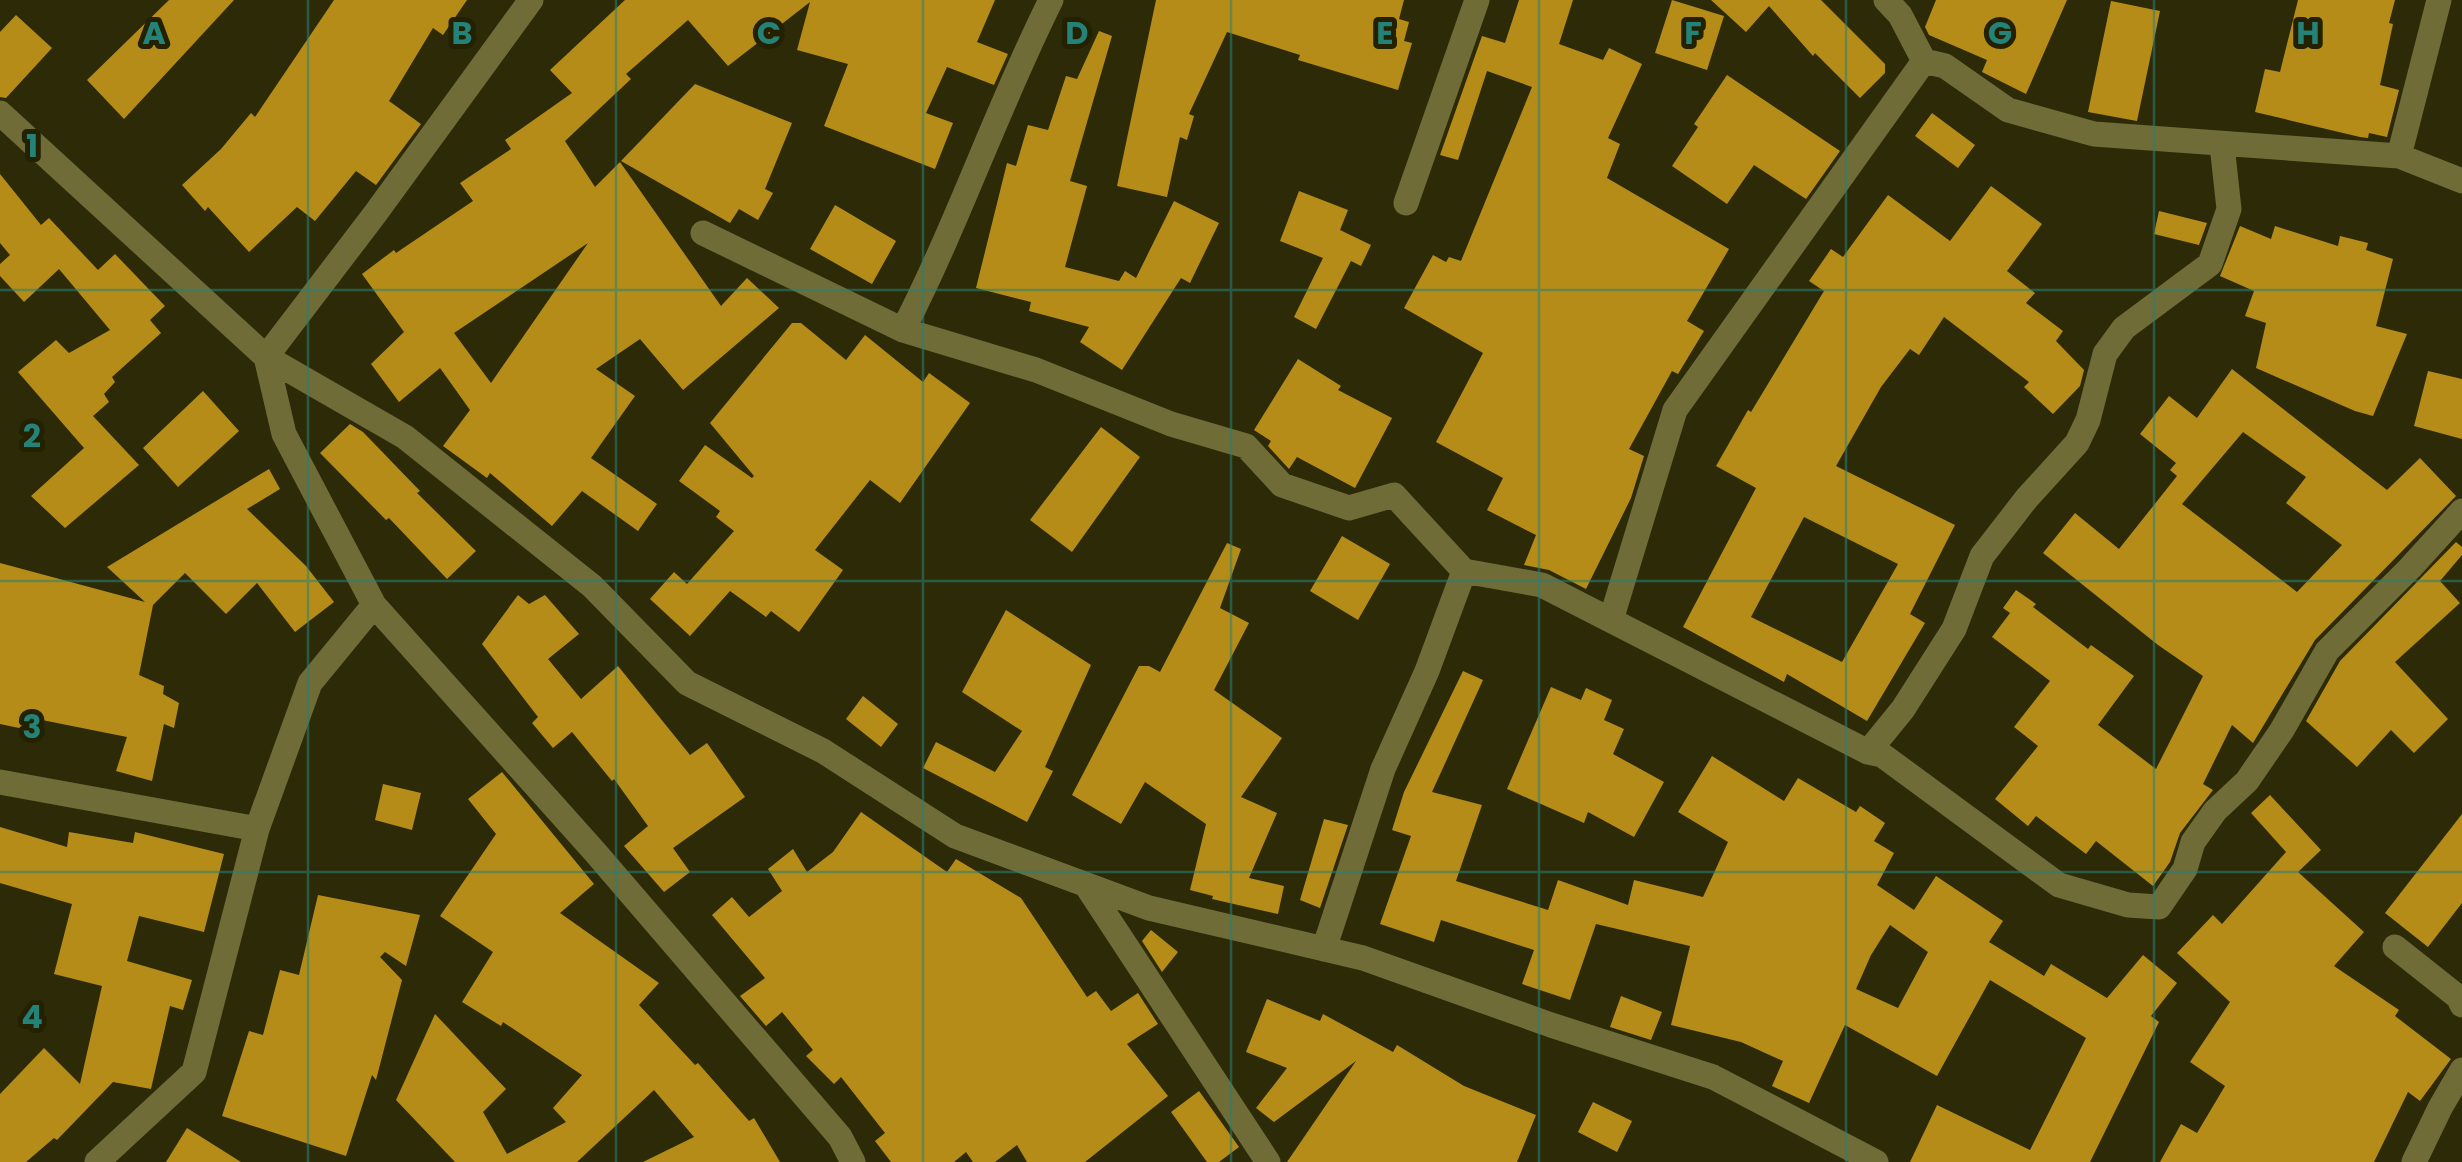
<svg xmlns="http://www.w3.org/2000/svg" width="2462" height="1162" viewBox="0 0 2462 1162" font-family="Poppins,sans-serif">
	<rect width="100%" height="100%" fill="#2d2b07"/>
	<path fill="#b68c18" fill-rule="evenodd" d="M169 0H234L124 119 87 80Z
		M334 0H467L443 35 433 28 389 101 421 124 376 185 356 171 315 221 297 207 249 252 208 207 205 211 182 185 221 149 251 113 255 117Z
		M625 0H995L977 42 1008 54 994 85 947 67 926 113 953 123 935 169 824 126 848 64 797 50 810 2 728 66 688 20 626 74 631 79 565 141 595 187 620 162 721 306 747 278 779 308 683 390 640 339 596 369 635 396 591 458 657 504 638 531 582 491 552 526 490 473 487 478 443 446 470 410 440 368 399 402 371 364 404 332 362 274 394 250 396 253 473 201 460 183 511 149 505 140 572 93 550 70ZM588 243 491 383 454 333Z
		M1156 0H1404L1399 19 1409 22 1404 41 1412 43 1398 90 1298 60 1300 55 1227 32 1189 114 1194 116 1187 140 1180 137 1167 197 1117 186Z
		M1519 0H1573L1559 44 1603 60 1609 48 1642 64 1608 138 1620 144 1607 178 1729 249 1687 321 1704 331 1678 374 1672 371 1629 449 1644 456 1631 498 1586 589 1549 570 1524 565 1536 535 1487 510 1503 478 1436 442 1483 353 1404 308 1433 255 1446 262 1449 257 1461 261 1532 87 1487 71 1458 160 1440 155 1482 36 1505 43Z
		M1672 0 1724 16 1707 70 1655 53Z
		M1711 0H1821L1885 64V73L1860 98 1815 53 1813 56 1769 6 1746 32Z
		M1936 0H2067L2026 94 1982 72 1987 60 1929 35 1925 27Z
		M2298 0H2395L2389 23 2393 24 2380 85 2399 90 2387 137 2369 133 2368 138 2360 137 2255 112 2265 69 2280 72Z
		M2111 1 2160 11 2137 121 2088 112Z
		M16 15 52 48 6 98 0 97V32Z
		M1099 31 1112 36 1070 181 1087 186 1065 267 1119 281 1125 271 1136 278 1174 201 1219 223 1190 283 1181 278 1122 370 1080 342 1089 327 1029 311 1031 302 976 288 1007 163 1016 166 1028 125 1048 130 1066 76 1077 79Z
		M1727 75 1840 151 1806 199 1754 165 1727 204 1672 166 1698 127 1694 124Z
		M695 84 792 123 765 189 773 193 758 220 739 209 730 223 621 161Z
		M1932 113 1975 145 1958 168 1915 136Z
		M0 174 41 225 49 218 98 270 115 254 165 306 150 320 161 333 112 377 115 382 104 394 109 402 93 416 139 465 65 528 31 496 84 448 18 372 56 340 69 353 110 330 59 269 24 302 0 276V264L10 255 0 243Z
		M1991 186 2042 224 2007 271 2035 293 2026 303 2063 331 2056 341 2084 370 2080 386 2053 414 2024 387 2029 382 1944 317 1919 355 1910 349 1881 387 1836 466 1955 525 1910 614 1925 623 1867 721 1787 674 1784 682 1683 627 1756 488 1716 466 1748 410 1751 412 1824 291 1809 281 1831 249 1843 257 1888 195 1950 241ZM1804 517 1898 564 1842 662 1751 617Z
		M1299 191 1348 210 1340 230 1371 245 1361 266 1351 261 1316 329 1294 317 1323 258 1280 241Z
		M835 205 896 241 872 284 810 249Z
		M2159 211 2207 223 2199 245 2154 234Z
		M2240 226 2271 239 2275 226 2338 246 2340 236 2368 243 2366 250 2393 259 2376 326 2407 334 2373 416 2355 411 2256 368 2266 323 2245 316 2254 291 2220 276Z
		M792 323H801L846 360 865 335 923 382 929 373 970 403 900 503 870 480 815 550 843 570 799 632 771 611 766 617 730 591 690 636 650 599 674 572 687 584 734 531 716 517 720 511 679 481 705 445 752 478 754 476 710 423Z
		M1298 359 1341 386 1338 390 1392 418 1355 488 1297 457 1289 469 1268 446 1271 441 1254 430Z
		M2232 369 2387 490 2420 458 2456 496 2315 640 2253 743 2232 725 2203 784 2213 790 2180 833 2170 862 2153 886 2096 841 2086 854 2036 816 2028 826 1995 799 2038 746 2014 727 2050 681 1992 637 2010 613 2003 608 2016 590 2036 604 2033 607 2088 649 2091 645 2134 676 2098 725 2156 769 2203 676 2158 645 2043 553 2075 513 2119 549 2177 476 2170 470 2176 463 2140 434 2169 396 2197 418ZM2243 432 2306 477 2286 503 2342 545 2297 592 2182 504Z
		M2428 371 2462 379V439L2414 426Z
		M203 391 239 431 178 487 143 448Z
		M350 424 363 432 420 491 417 493 476 551 447 579 389 518 386 520 320 453Z
		M1101 427 1140 457 1072 552 1030 520Z
		M269 469 280 489 247 509 306 566 334 602 295 632 257 583 226 614 185 573 153 605 139 675 164 686 163 694 179 703 174 728 164 724 152 781 116 771 127 737 27 717 24 729 0 724V563L145 602 107 567Z
		M1342 536 1390 564 1358 620 1310 591Z
		M2456 542 2462 547V555L2440 581 2460 603 2395 662 2448 719 2414 753 2391 730 2357 767 2306 721 2340 661Z
		M1227 543 1241 549 1220 608 1249 623 1214 690 1282 738 1241 797 1277 813 1249 878 1284 886 1278 914 1212 899 1213 896 1190 890 1206 824 1145 782 1121 824 1072 795 1139 666H1149L1160 672Z
		M518 595 529 604 545 595 579 634 548 659 581 699 618 666 690 755 707 743 745 797 673 848 690 872 664 892 624 846 648 826 614 779 612 781 572 732 553 748 532 723 538 717 482 644Z
		M1006 610 1091 665 1045 767 1053 771 1027 822 923 768 936 742 995 772 1022 731 962 692Z
		M1463 671 1483 680 1432 792 1482 805 1456 881 1548 910 1558 880 1628 905 1634 880 1703 897 1728 842 1678 812 1712 756 1784 801 1798 778 1856 812 1860 806 1885 823 1874 841 1894 853 1877 885 1914 910 1936 876 2003 921 1989 942 2044 976 2051 964 2107 998 2143 955 2177 983 2151 1016 2159 1022 2090 1162H1910L1937 1105 2030 1150 2086 1038 1990 980 1937 1076 1845 1025 1809 1103 1772 1086 1783 1061 1741 1042 1671 1025 1690 946 1596 924 1570 1000 1522 984 1534 950 1441 920 1434 942 1380 924 1411 836 1392 830 1404 792ZM1890 925 1928 952 1898 1008 1856 989 1871 955Z
		M1551 687 1581 700 1586 688 1612 700 1604 720 1624 729 1613 754 1664 782 1634 837 1588 812 1584 823 1507 789Z
		M863 696 898 724 881 747 846 719Z
		M502 772 594 884 560 913 659 983 639 1005 695 1065 698 1063 749 1121 754 1118 780 1162H643L694 1137 654 1090 577 1162H455L396 1100 435 1014 506 1089 483 1112 507 1154 566 1122 553 1108 582 1075 503 1022 501 1026 462 1002 493 952 440 916 496 834 468 799Z
		M383 784 421 793 412 830 375 820Z
		M2270 795 2321 850 2298 872 2364 932 2334 966 2399 1010 2395 1016 2451 1059 2420 1101 2408 1092 2374 1162H2160L2181 1124 2197 1133 2225 1086 2190 1062 2230 1002 2177 953 2213 915 2222 924 2286 852 2251 813Z
		M861 812 947 872 956 859 1021 898 1087 997 1096 991 1111 1011 1138 993 1158 1024 1127 1044 1168 1096 1085 1162H1027L1017 1145 995 1162H973L966 1152 954 1162H891L875 1141 885 1133 841 1077 834 1084 806 1056 813 1050 782 1012 766 1026 740 996 765 978 712 915 732 897 749 917 782 891 768 869 793 849 807 872 833 852Z
		M2462 814V903L2428 947 2385 913Z
		M1324 819 1348 825 1320 908 1300 900Z
		M0 827 67 847 69 832 133 843 135 832 224 854 204 932 139 916 127 961 192 980 183 1010 170 1006 151 1089 113 1082 57 1140 54 1138 26 1162H0V1094L44 1048 80 1084 102 986 54 974 72 904 0 883Z
		M318 895 420 915 406 966 385 952 380 957 402 980 376 1080 372 1075 346 1156 222 1116 249 1031 263 1035 280 970 299 975Z
		M1151 930 1178 952 1162 972 1142 941Z
		M1621 996 1662 1012 1651 1040 1610 1027Z
		M1267 999 1320 1021 1323 1014 1393 1052 1397 1045 1464 1086 1536 1115 1517 1162H1287L1356 1061 1274 1122 1256 1108 1287 1068 1246 1052Z
		M1199 1091 1239 1147 1219 1162H1207L1171 1112Z
		M1593 1102 1632 1121 1617 1152 1578 1132Z
		M187 1128 241 1162H166Z"/>
	<g fill="none" stroke-linecap="round" stroke-linejoin="round">
		<path stroke="#6f6c38" stroke-width="25" d="M1886 0 1900 15 1924 61 1945 66 2008 110 2094 134 2399 156 2462 181
			M0 113 266 357 405 437 592 586 687 683 823 751 955 836 1149 908 1363 958 1551 1025 1713 1077 1876 1162
			M2399 156 2439 0
			M1406 203 1477 0
			M703 233 903 330 1036 370 1171 424 1246 446 1282 485 1349 508 1394 495 1464 571 1542 585 1868 752 1882 755 2059 885 2128 905 2159 907 2185 869 2193 842 2215 811 2247 781 2282 730 2327 651 2410 568 2462 511
			M903 330C958 223 997 108 1051 0
			M266 357 284 434 374 605 595 852 840 1137 853 1162
			M266 357 375 214 531 0
			M1611 620 1675 410 1924 61
			M1868 752 1903 709 1954 629 1982 556 2027 498 2077 443 2088 420 2105 354 2124 328 2210 264 2229 209 2222 145
			M0 782 257 829
			M1086 885 1268 1162
			M2395 947 2458 997 2462 1005
			M1324 949 1383 769 1427 671 1464 571
			M97 1162 194 1072 257 829 310 683 374 605
			M2414 1162 2440 1108 2462 1070"/>
	</g>
	<path fill="none" stroke="#258279" stroke-width="2.5" stroke-opacity="0.55" d="M308 0V1162M616 0V1162M923 0V1162M1231 0V1162M1539 0V1162M1846 0V1162M2154 0V1162M0 290H2462M0 581H2462M0 872H2462"/>
	<g font-size="32" text-anchor="middle" font-weight="bold" fill="#258279" stroke="#232100" stroke-width="10" stroke-linejoin="round" paint-order="stroke">
		<text x="154" y="44">A</text>
		<text x="462" y="44">B</text>
		<text x="769" y="44">C</text>
		<text x="1077" y="44">D</text>
		<text x="1385" y="44">E</text>
		<text x="1693" y="44">F</text>
		<text x="2000" y="44">G</text>
		<text x="2308" y="44">H</text>
		<text x="32" y="157">1</text>
		<text x="32" y="447">2</text>
		<text x="32" y="738">3</text>
		<text x="32" y="1028">4</text>
	</g>
</svg>
